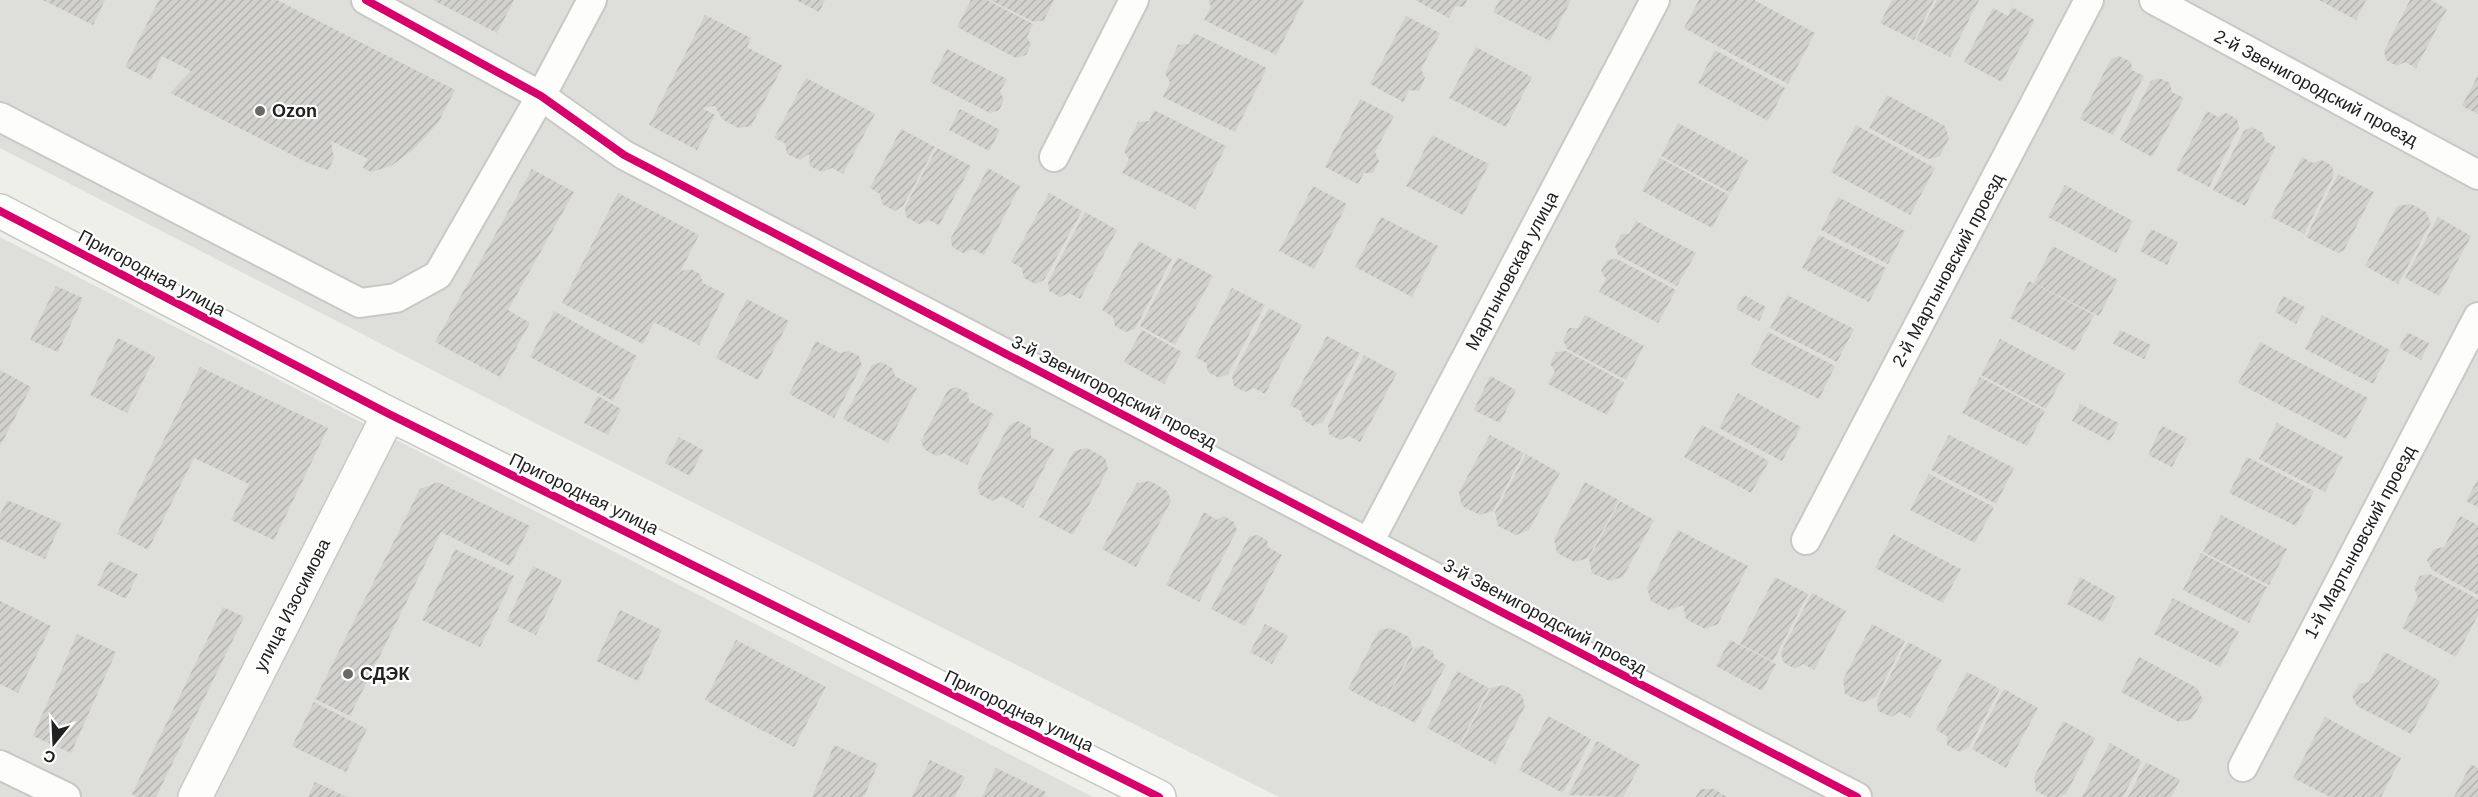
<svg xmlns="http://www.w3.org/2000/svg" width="2478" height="797" viewBox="0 0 2478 797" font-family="Arial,sans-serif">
	<defs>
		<pattern id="building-hatch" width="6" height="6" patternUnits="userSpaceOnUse" patternTransform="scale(1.5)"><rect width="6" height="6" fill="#d2d1cd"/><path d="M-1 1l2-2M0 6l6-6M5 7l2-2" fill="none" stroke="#b4b3b0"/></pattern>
	</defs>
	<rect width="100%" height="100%" fill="#efefea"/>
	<path fill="#dededb" d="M0 0H2478V797H1279L539 425 0 148Z
		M0 237 1093 797H0Z"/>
	<path fill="url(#building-hatch)" d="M43 0H105L93 25Z
		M159 0H277L455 90 438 123 415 148 391 166 371 172 363 168 368 159 331 141 334 158 328 170 308 163 170 93 191 71 162 56 151 80 125 67Z
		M433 0H514L497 33Z
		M796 0H825L819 12Z
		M971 0H987L1033 24 1027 37 1031 45 1026 55 1016 58 957 27Z
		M990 0H1054L1044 20 1034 22Z
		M1208 0H1304L1276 55 1204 20 1211 6Z
		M1415 0H1467L1464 7 1455 6 1449 18Z
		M1500 0H1571L1550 41 1493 12Z
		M1699 0H1754L1815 33 1788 84 1684 28Z
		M1892 0H1934L1914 40 1880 23Z
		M1937 0H1979L1950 57 1916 40Z
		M2319 0H2366L2356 20Z
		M2410 0H2431L2447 9 2416 68 2405 62 2397 66 2386 60 2384 51Z
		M2012 7 2035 20 2002 82 1964 62 1993 8 2008 16Z
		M705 15 751 38 747 47 783 66 751 126 738 128 722 119 715 106 702 108 715 115 697 150 649 125Z
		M1406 16 1440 33 1421 69 1425 78 1419 91 1409 90 1403 102 1370 84Z
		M1194 33 1267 68 1235 132 1163 97 1170 82 1165 74 1178 45 1189 44Z
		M1476 47 1532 77 1506 127 1449 98Z
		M947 49 1007 79 1000 91 1004 100 999 110 990 113 930 82Z
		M1715 50 1785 88 1768 121 1698 83Z
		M2119 56 2131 62 2132 70 2144 76 2113 135 2080 119 2111 59Z
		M2478 75V114L2462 106Z
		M806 78 875 114 843 174 832 168 822 172 810 166 809 154 800 160 787 154 785 143 774 138Z
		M2159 78 2170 83 2172 92 2184 98 2152 157 2120 140 2151 81Z
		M1887 95 1945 126 1949 138 1940 156 1928 159 1869 128Z
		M1360 99 1394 116 1375 152 1379 161 1373 173H1364L1358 184 1325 167Z
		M960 109 1000 130 989 151 949 130Z
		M1154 110 1226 146 1195 209 1122 173 1129 159 1124 151 1138 122 1149 121Z
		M2207 111 2218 117 2226 113 2237 119 2239 128 2209 187 2176 170Z
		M1678 123 1748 160 1731 193 1661 156Z
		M1856 125 1935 168 1910 215 1831 172Z
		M2252 127 2263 133 2265 141 2276 147 2245 206 2213 190 2244 131Z
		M901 129 935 147 903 206 895 211 882 204 880 194 870 188Z
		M1432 135 1489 164 1463 215 1406 186Z
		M937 148 971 166 939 225 928 220 919 224 906 217 905 207Z
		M2302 157 2313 163 2322 160 2332 166 2334 175 2304 234 2271 217Z
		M1660 158 1729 195 1712 228 1642 191Z
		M988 168 1020 186 984 255 972 249 963 253 952 247 951 238Z
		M532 169 574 192 508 310 530 323 500 377 435 342Z
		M2338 174 2374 192 2344 250 2338 253 2306 237Z
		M2065 185 2133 221 2116 253 2048 217Z
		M1313 186 1347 204 1314 269 1279 251Z
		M618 193 699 235 660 311 681 271 691 269 700 274 703 283 725 294 699 345 654 322 643 344 562 303Z
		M1049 193 1082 211 1044 280 1035 284 1024 278 1022 268 1011 262Z
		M1838 197 1905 231 1888 264 1821 230Z
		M2411 204 2426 212 2431 223 2398 284 2365 266 2397 206Z
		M1085 212 1117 230 1080 299 1069 293 1060 297 1049 291 1048 282Z
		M1381 217 1438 246 1412 297 1355 267Z
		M2438 217 2471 236 2439 296 2405 278Z
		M1636 221 1696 253 1677 286 1618 255 1615 246 1621 234H1629Z
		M2151 229 2178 242 2167 265 2140 251Z
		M1819 235 1886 268 1869 302 1802 268Z
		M1139 241 1172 259 1135 329 1126 332 1115 326 1113 317 1102 310Z
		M2053 246 2118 280 2099 316 2034 283Z
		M1178 257 1213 276 1175 345 1140 326Z
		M1617 259 1676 290 1658 323 1599 292 1606 279 1601 271 1607 260Z
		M2029 281 2094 315 2075 351 2010 318Z
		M56 286 83 298 58 352 30 340Z
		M1232 288 1265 305 1228 374 1219 378 1208 372 1206 363 1195 357Z
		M1744 295 1766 307 1759 321 1736 309Z
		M1787 295 1854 329 1837 362 1770 328Z
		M2283 296 2305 307 2296 324 2275 312Z
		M747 299 789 321 758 380 716 358Z
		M1269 308 1302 325 1265 394 1254 388 1245 392 1234 386 1232 376Z
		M554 311 637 356 613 401 530 357Z
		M1585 315 1644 346 1626 380 1567 349 1563 340 1569 328H1578Z
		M2322 315 2390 350 2373 384 2305 349Z
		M1142 330 1182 352 1164 384 1124 362Z
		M2120 330 2151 345 2144 359 2113 344Z
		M1768 332 1835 366 1819 399 1751 365Z
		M2407 332 2429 343 2421 360 2399 348Z
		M1327 336 1360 353 1323 422 1313 426 1303 420 1301 411 1290 405Z
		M118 338 155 357 127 413 90 395Z
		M2000 339 2065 373 2046 409 1981 375Z
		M816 341 840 353 849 351 859 356 862 365 834 418 789 394Z
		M2260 342 2368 398 2346 439 2238 383Z
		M1566 351 1624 382 1607 415 1548 384 1555 371 1550 364 1556 352Z
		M1364 355 1397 373 1360 442 1349 436 1340 440 1329 434 1328 425Z
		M882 362 892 368 895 376 917 388 888 443 843 419 872 365Z
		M200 367 328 428 274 540 231 520 249 484 194 458 148 550 117 534Z
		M0 370 31 387 0 446Z
		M1490 376 1516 390 1500 423 1474 410Z
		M1980 377 2045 411 2027 446 1962 413Z
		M956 387 968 393 969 401 994 414 967 465 944 453 936 456 924 449 921 441 948 390Z
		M1738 393 1801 427 1782 461 1719 428Z
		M598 396 621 409 608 435 584 423Z
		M2080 404 2119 423 2110 441 2072 421Z
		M1018 421 1031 428V437L1054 449 1023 508 1001 496 992 501 979 494 978 484 1009 425Z
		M2277 423 2343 457 2325 492 2259 459Z
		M1702 425 1769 461 1751 493 1684 457Z
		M2162 426 2187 438 2172 467 2148 455Z
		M1490 435 1524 453 1493 511 1480 515 1462 506 1459 492Z
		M1949 435 2014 468 1996 504 1931 470Z
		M679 437 703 450 690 476 665 463Z
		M1087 448 1105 458 1108 469 1073 535 1039 517 1074 451Z
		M1526 454 1560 473 1529 530 1516 535 1498 526 1495 512Z
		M2247 457 2314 491 2296 526 2229 493Z
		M1929 474 1994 507 1975 543 1910 510Z
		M2478 479V507L2466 501Z
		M1150 481 1167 491 1171 501 1136 567 1102 549 1137 483Z
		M438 482 530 526 510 566 441 532 350 716 315 699 420 489Z
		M1585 482 1619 500 1588 558 1575 562 1557 553 1554 539Z
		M7 500 61 523 45 559 0 539V515Z
		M1620 501 1654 520 1623 577 1610 581 1592 573 1589 559Z
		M1204 512 1217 520 1224 516 1234 522 1237 530 1199 602 1166 585Z
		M2221 515 2287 549 2269 585 2203 552Z
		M2460 516 2478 525V595L2432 570 2427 560 2434 549 2444 547Z
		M1678 530 1748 566 1718 624 1705 629 1686 619 1683 605 1669 610 1651 601 1647 588Z
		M1893 534 1961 569 1943 603 1875 568Z
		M1257 535 1267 540 1268 547 1282 555 1245 626 1211 609 1249 537Z
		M455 549 514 576 480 647 422 620Z
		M2201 553 2267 587 2249 623 2183 590Z
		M109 561 138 574 126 599 97 585Z
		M533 566 562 580 536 635 507 621Z
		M2430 574 2478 599V615L2456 657 2402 628 2418 597 2414 588 2420 576Z
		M1775 577 1808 594 1773 661 1740 644Z
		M2080 577 2116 597 2103 622 2067 604Z
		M1812 593 1846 611 1814 670 1803 664 1795 669 1783 662 1781 652Z
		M2173 598 2239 631 2220 667 2154 634Z
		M0 601 51 626 18 693 0 684Z
		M223 607 244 617 156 797H137L132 794Z
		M620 610 662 630 638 681 596 661Z
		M1265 624 1288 636 1272 664 1250 652Z
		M1872 624 1905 641 1876 697 1862 702 1845 694 1843 680Z
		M1391 628 1409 637 1413 648 1382 707 1348 689 1379 630Z
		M77 634 116 652 71 753 33 736Z
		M736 640 826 687 794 747 705 700Z
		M1730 640 1776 664 1762 691 1716 666Z
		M1908 642 1942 660 1910 718 1899 712 1892 717 1878 711 1877 700Z
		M1423 646 1433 651 1434 658 1446 665 1415 723 1383 706 1415 648Z
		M2385 652 2440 681 2411 734 2357 706 2352 696 2359 684 2369 682Z
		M2139 657 2197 688 2203 700 2192 719 2179 722 2121 692Z
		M1457 671 1489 688 1459 745 1427 728Z
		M1967 672 2000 689 1969 747 1960 752 1947 745V736L1936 730Z
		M1504 685 1522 695 1525 706 1495 764 1460 746 1491 688Z
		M2004 689 2038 708 2006 768 1972 749Z
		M314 702 367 729 346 772 292 746Z
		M1548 716 1591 739 1563 793 1519 770Z
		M2325 717 2401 758 2381 797H2330L2293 778Z
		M2063 721 2095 738 2066 794 2059 797H2048L2036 791 2034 777Z
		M1597 741 1640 765 1623 797 1568 795Z
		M2110 743 2142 761 2123 797H2082Z
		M834 745 878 764 864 797H812Z
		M930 760 965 777 955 797H912Z
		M2146 762 2180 780 2171 797H2128Z
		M2471 764 2478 768V797H2454Z
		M996 768 1046 792 1044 797H982Z
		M315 782 347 797H308Z
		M1700 789H1714L1727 797H1696Z"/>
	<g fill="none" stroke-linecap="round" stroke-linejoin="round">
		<defs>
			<path id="minor" d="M366 0 541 96 624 155 1857 797
				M2154 0 2478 175
				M0 117 360 303 396 298 438 275 541 96 592 0
				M1054 157 1134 0
				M1806 540 2089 0
				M1369 542 1655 0
				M0 765 66 797
				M2243 767 2478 317"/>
			<path id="tertiary" d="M0 211 389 414 1159 797
				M195 797 389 414"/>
		</defs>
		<use href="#minor" stroke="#c8c8c6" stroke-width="32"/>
		<use href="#tertiary" stroke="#c8c8c6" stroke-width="36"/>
		<use href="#minor" stroke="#fdfdfc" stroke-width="28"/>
		<use href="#tertiary" stroke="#fdfdfc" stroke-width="33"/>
		<defs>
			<path id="cycleway" d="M366 0 541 96 624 155 1857 797
				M0 211 389 414 1159 797"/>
		</defs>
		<use href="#cycleway" stroke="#fff" stroke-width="11"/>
		<use href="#cycleway" stroke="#d6006c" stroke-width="8"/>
	</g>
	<g fill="#696967" stroke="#fff" stroke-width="2">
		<circle cx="260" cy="111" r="6"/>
		<circle cx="348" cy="674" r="6"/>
	</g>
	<g text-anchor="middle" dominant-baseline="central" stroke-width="4.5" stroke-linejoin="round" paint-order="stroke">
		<g font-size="18" fill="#212121" stroke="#fff">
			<text transform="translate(2316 88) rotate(28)">2-й Звенигородский проезд</text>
			<text transform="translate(1948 270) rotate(-62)">2-й Мартыновский проезд</text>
			<text transform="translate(1512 271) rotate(-62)">Мартыновская улица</text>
			<text transform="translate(152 273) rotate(28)">Пригородная улица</text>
			<text transform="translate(1114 392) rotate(27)">3-й Звенигородский проезд</text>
			<text transform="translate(584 494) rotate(26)">Пригородная улица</text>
			<text transform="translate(2360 542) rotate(-62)">1-й Мартыновский проезд</text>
			<text transform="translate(292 605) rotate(-63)">улица Изосимова</text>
			<text transform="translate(1545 617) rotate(28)">3-й Звенигородский проезд</text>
			<text transform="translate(1019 711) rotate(26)">Пригородная улица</text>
		</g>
		<g font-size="18" font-weight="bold" fill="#212121" stroke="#fff" text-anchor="start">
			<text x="272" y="111">Ozon</text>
			<text x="360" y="674">СДЭК</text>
		</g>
	</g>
	<g transform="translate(54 743) rotate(198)" stroke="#ffffff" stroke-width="4.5" paint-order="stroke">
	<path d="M0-4.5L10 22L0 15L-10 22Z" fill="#212121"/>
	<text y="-9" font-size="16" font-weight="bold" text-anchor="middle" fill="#212121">С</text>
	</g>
</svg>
